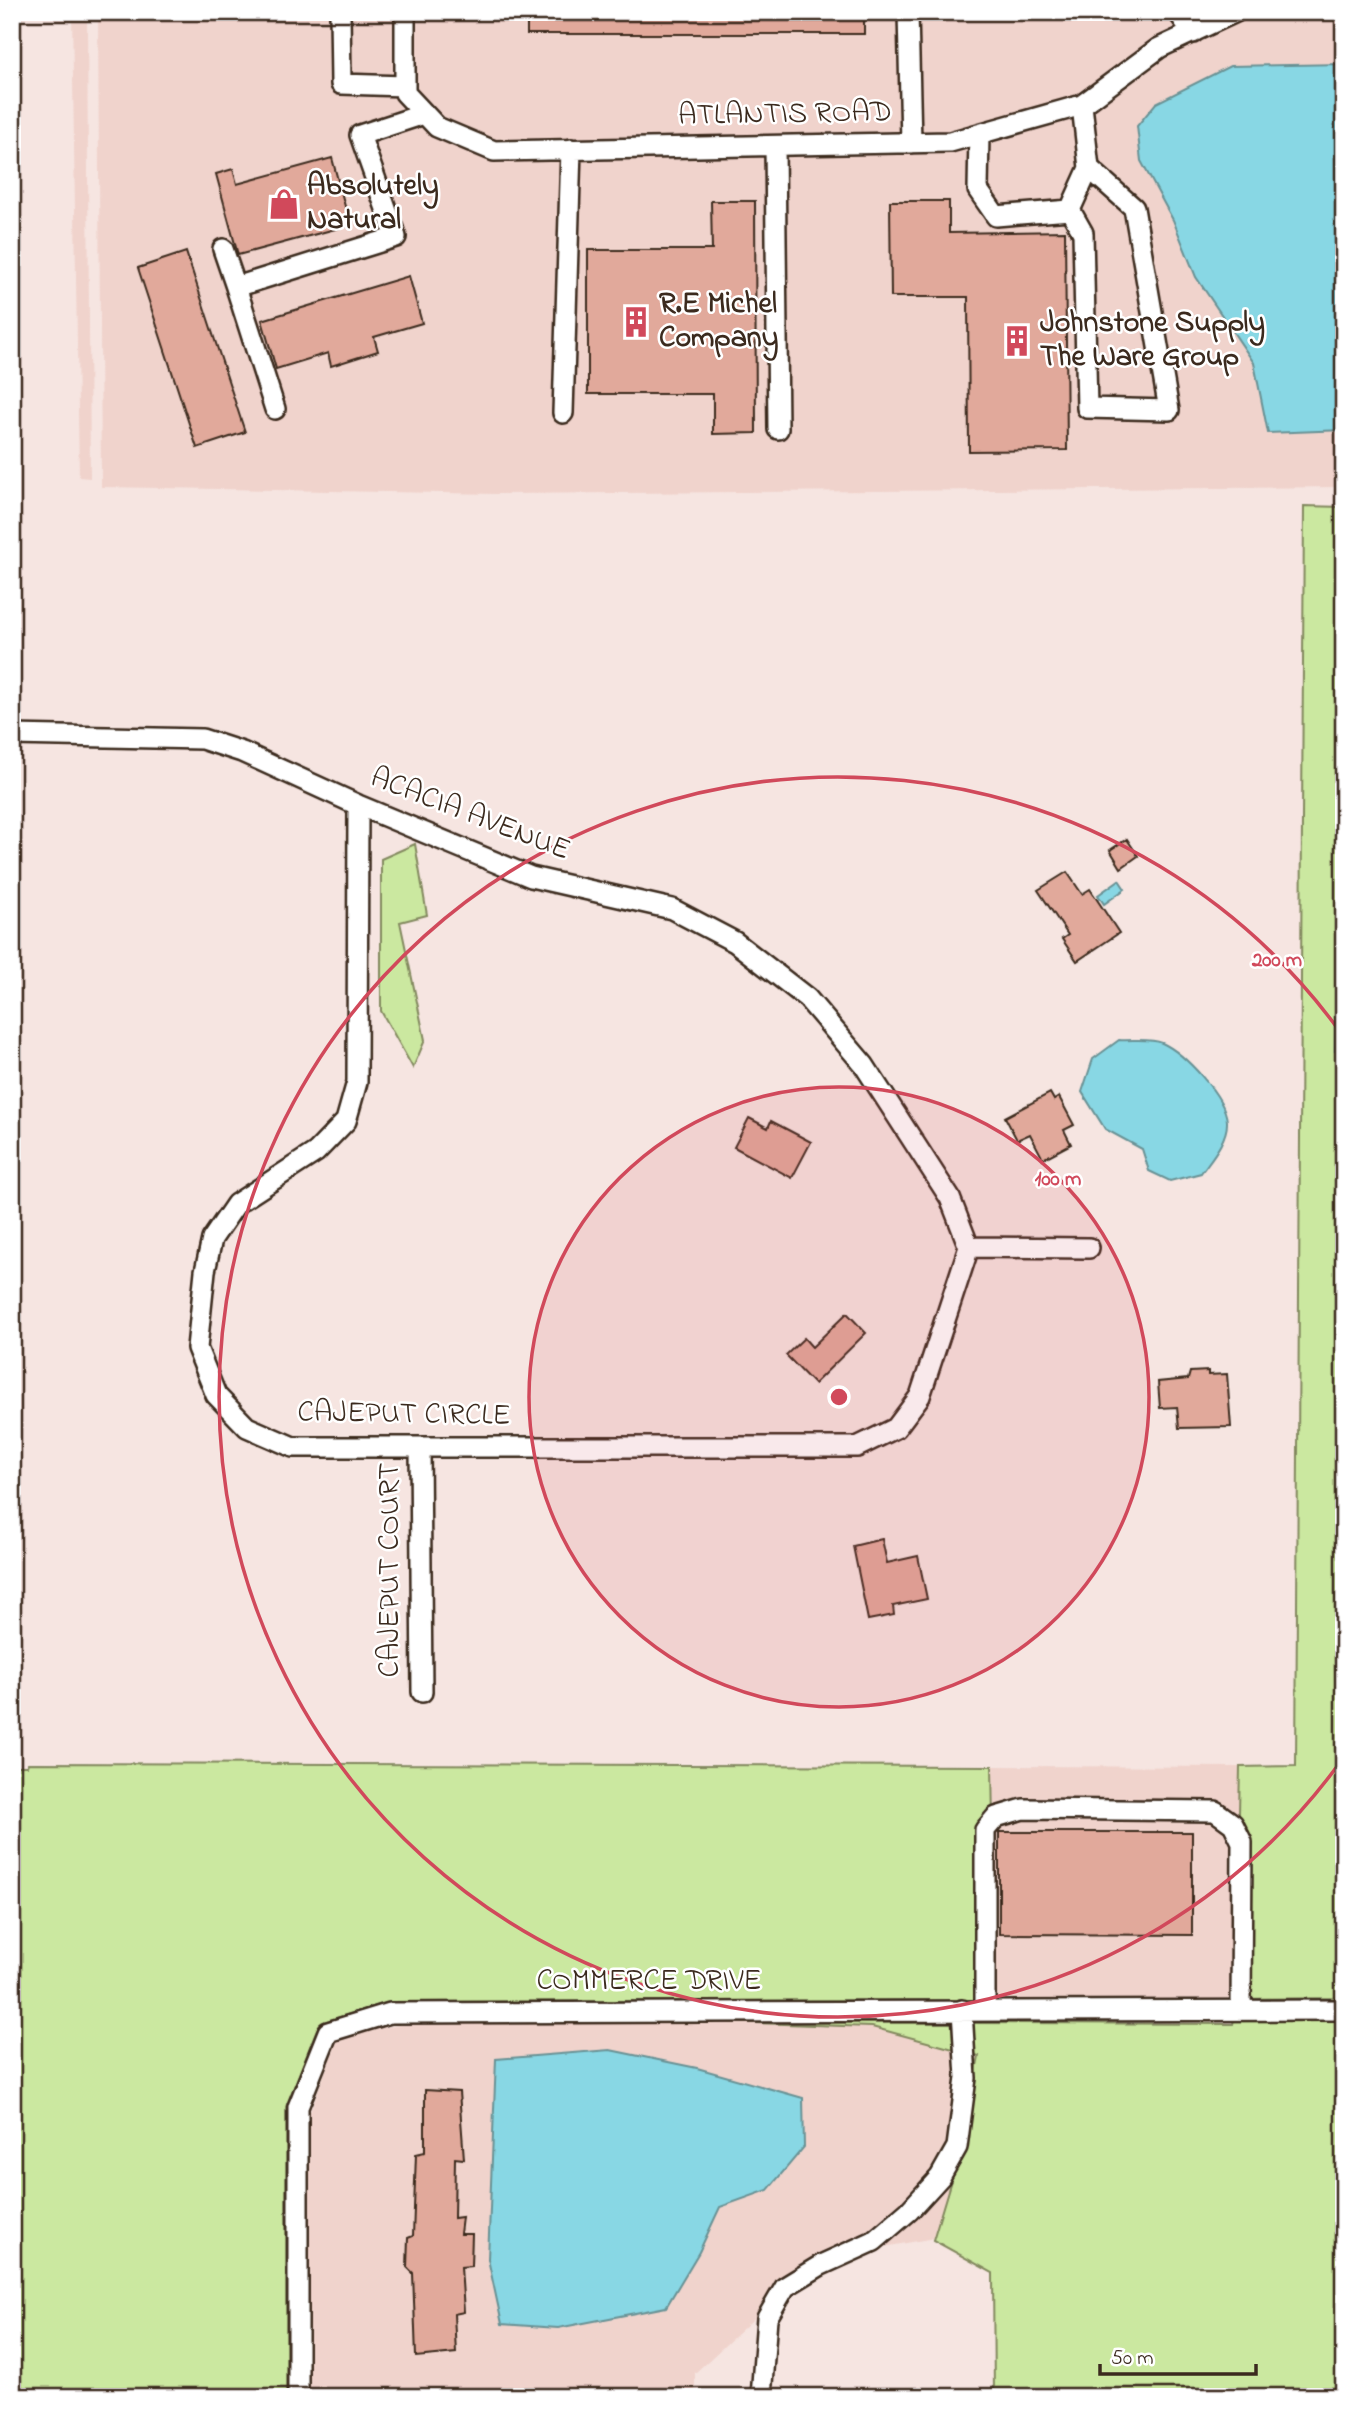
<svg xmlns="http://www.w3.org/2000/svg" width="1356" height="2409" viewBox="0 0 1356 2409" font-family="'Indie Flower',sans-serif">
	<rect width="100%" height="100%" fill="#f6e5e1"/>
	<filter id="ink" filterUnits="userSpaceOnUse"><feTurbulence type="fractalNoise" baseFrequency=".0143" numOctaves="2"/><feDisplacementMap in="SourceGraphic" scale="14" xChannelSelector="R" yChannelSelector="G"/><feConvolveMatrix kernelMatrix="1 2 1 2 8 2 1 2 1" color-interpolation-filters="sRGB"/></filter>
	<g filter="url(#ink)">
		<path fill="#f0d3cc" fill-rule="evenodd" d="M72 12H87L90 478 79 477Z
			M98 12H1344V487L498 494 101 487Z
			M992 1766 1240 1767 1235 1999 996 2000Z
			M724 2022 872 2027 979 2056 961 2147 934 2238 818 2259 695 2373V2397H310V2112L337 2041 368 2030 414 2023ZM496 2059 768 2190 720 2207 699 2252Z"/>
		<path fill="#cbe8a0" stroke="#83895f" stroke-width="2" d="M1304 506 1344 507V1998L1235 1999 1240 1767 1296 1766Z
			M415 844 427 915 400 922 425 1040 413 1068 381 1011V859Z
			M28 1763 992 1766 996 2000 390 2002 324 2022 317 2029 286 2107V2397H12V1766H27Z
			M1234 2020H1344V2397H994L993 2273 933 2240 961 2147 979 2056 872 2027 724 2022 1233 2024Z"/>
		<path fill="#88d7e4" stroke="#699295" stroke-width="2" d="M1344 64V430L1268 433 1254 363 1196 277 1173 220 1141 161 1137 126 1156 103 1230 66Z
			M1119 880 1125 889 1104 904 1098 895Z
			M1344 931V1052L1335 1051 1338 932Z
			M1119 1040C1131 1041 1151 1038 1162 1043 1184 1053 1225 1096 1227 1121 1228 1140 1211 1159 1201 1173L1170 1181 1149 1171 1142 1149 1105 1129 1082 1092 1093 1059Z
			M610 2050 697 2068 803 2098 804 2147 768 2190 720 2207 699 2252 666 2307 558 2328 502 2324 488 2259 496 2059Z"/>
		<path fill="#e1a99b" stroke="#3b2a1e" stroke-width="2" d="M527 12H864V34H527Z
			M332 158 350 225 238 255 216 174 233 169 237 184Z
			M711 201H755L756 433 713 434V394H588V250H712Z
			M890 201H949V233L1065 231 1067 450 969 451 968 297H891Z
			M186 252 245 432 197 448 138 268Z
			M409 276 422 323 374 337 378 351 331 366 328 353 276 369 262 320Z
			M1127 839 1138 856 1121 868 1110 850Z
			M1067 872 1082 894 1090 889 1119 933 1077 961 1062 939 1068 935 1038 890Z
			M1050 1093 1054 1100 1059 1097 1074 1125 1064 1130 1071 1144 1043 1159 1030 1134 1017 1140 1005 1117Z
			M749 1118 768 1128 771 1121 811 1142 792 1178 734 1147Z
			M847 1313 866 1333 814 1384 786 1355 804 1338 812 1347Z
			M1208 1371V1375L1227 1374 1231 1427 1179 1428 1177 1407 1160 1408 1158 1382 1188 1379 1190 1372Z
			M882 1539 887 1563 918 1556 927 1599 893 1606 894 1615 868 1620 853 1546Z
			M999 1832H1192V1935L999 1934Z
			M425 2090 459 2092 464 2159 455 2158 454 2218 462 2217 460 2234H472L471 2266 461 2267 464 2312 454 2314 456 2353 416 2357 413 2273 407 2267 408 2238 413 2236 416 2154 425 2152Z"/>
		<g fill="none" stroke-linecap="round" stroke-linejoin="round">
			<defs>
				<path id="minor" d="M340 12 341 84 405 86
					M405 12V93L437 127 494 151 950 142 1082 105 1159 48 1236 12
					M908 12 911 143
					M1178 12 1193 33
					M979 134 978 190 996 216 1070 210 1089 168 1082 105
					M775 146 778 429
					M1070 210 1083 233 1087 408 1169 410 1134 208 1089 168
					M223 249 236 287
					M275 409 236 287 396 237 360 135 424 114
					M563 413 571 149
					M12 735 202 739 242 752 358 805 531 877 672 909 735 942 807 998 864 1065 950 1198 969 1247 1089 1248
					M358 805 357 1082 346 1121 316 1152 236 1204 212 1239 205 1271 197 1348 216 1395 247 1427 293 1447H857L896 1428 920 1396 969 1247
					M420 1447 422 1692
					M985 2010V1830L996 1817 1023 1809 1215 1811 1233 1824 1242 1842 1241 2009
					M298 2397V2107L328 2032 390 2013 1344 2010
					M761 2397 767 2318 785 2287 821 2265 874 2241 909 2211 940 2177 957 2147 966 2078 962 2010"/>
			</defs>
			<use href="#minor" stroke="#3b2a1e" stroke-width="24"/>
			<use href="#minor" stroke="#fff" stroke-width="19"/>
		</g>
	</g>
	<circle cx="839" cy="1397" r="310" fill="#d1495b" fill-opacity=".12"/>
	<g fill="none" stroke="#d1495b" stroke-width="3.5">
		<circle cx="839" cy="1397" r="310"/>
		<path d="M1341 1761A620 620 0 1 1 1341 1033"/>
	</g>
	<defs>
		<symbol id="shop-bare" viewBox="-9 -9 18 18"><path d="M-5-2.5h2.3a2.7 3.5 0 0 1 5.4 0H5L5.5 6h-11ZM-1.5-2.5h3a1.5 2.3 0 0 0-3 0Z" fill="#d1495b" stroke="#fff" stroke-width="2.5" paint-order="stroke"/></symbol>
		<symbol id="building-bare" viewBox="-9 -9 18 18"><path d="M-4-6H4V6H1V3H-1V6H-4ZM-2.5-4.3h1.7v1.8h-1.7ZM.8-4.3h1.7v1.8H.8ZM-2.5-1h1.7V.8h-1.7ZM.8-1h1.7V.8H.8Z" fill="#d1495b" stroke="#fff" stroke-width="2.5" paint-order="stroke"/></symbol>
	</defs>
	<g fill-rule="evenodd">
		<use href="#shop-bare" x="262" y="182" width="44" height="44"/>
		<use href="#building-bare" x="614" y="300" width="44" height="44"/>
		<use href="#building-bare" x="995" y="319" width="44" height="44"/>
	</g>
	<g text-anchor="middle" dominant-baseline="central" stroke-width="5" stroke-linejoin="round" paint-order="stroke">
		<g font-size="30" fill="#3b2a1e" stroke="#fff">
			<text transform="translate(785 115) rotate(-1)">ATLANTIS ROAD</text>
			<text transform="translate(470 815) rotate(21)">ACACIA AVENUE</text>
			<text transform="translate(404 1415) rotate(1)">CAJEPUT CIRCLE</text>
			<text transform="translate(391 1570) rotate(-90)">CAJEPUT COURT</text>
			<text x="649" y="1982">COMMERCE DRIVE</text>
		</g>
		<g font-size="30" font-weight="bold" fill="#3b2a1e" stroke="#fff" text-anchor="start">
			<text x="307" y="187">Absolutely<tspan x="307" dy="34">Natural</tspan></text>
			<text x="659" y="305">R.E Michel<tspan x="659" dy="34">Company</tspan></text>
			<text x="1040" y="324">Johnstone Supply<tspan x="1040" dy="34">The Ware Group</tspan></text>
		</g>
	</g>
	<circle cx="839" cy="1397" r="10" fill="#d1495b" stroke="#fff" stroke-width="3.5"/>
	<g font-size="21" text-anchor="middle" font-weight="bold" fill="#d1495b" stroke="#fff" stroke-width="5" stroke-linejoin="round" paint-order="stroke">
		<text x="1277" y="966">200 m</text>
		<text x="1058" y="1185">100 m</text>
	</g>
	<rect width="1356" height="2409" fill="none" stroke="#fff" stroke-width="42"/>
	<rect x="21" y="21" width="1314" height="2367" fill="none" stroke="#3b2a1e" stroke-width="2.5" filter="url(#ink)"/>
	<path d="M1100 2364v10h156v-10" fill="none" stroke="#3b2a1e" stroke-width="3.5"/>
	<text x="1111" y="2364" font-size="21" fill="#3b2a1e" stroke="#ffffff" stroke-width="5" paint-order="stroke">50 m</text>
</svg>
